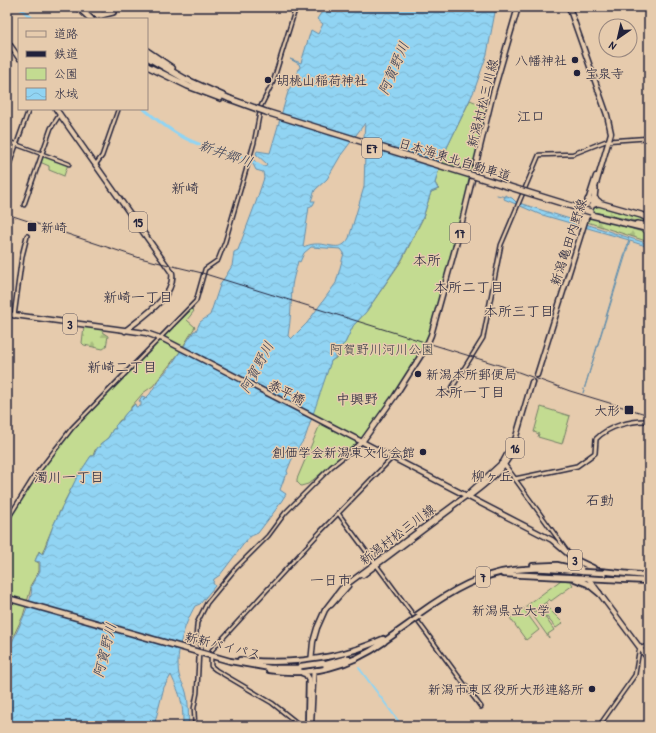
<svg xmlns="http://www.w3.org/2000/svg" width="656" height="733" viewBox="0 0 656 733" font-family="'Patrick Hand','Klee One',sans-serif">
	<defs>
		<pattern id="forest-firs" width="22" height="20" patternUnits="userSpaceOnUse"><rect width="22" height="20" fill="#c3db91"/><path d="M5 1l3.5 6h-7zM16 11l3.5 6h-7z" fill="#a7bc7e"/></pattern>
		<pattern id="water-waves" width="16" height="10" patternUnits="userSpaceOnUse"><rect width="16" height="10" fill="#91d4f3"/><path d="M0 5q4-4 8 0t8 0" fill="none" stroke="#7db6d1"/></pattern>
	</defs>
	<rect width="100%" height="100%" fill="#e6cbad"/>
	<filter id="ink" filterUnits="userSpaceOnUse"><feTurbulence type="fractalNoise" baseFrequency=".025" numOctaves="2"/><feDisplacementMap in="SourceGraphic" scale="8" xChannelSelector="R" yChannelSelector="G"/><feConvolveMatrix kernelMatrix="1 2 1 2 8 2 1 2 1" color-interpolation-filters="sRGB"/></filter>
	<g filter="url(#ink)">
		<path fill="#c3db91" stroke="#727e66" d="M470 100 489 108 472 182 425 349 384 411 359 442 308 484 301 486 297 482V479L321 422 311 417 331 361 336 358 338 350 345 343 353 326 366 312 402 260 423 218 431 192 439 189 435 183 442 158Z
			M42 155 68 164 64 176 49 170V166L40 162Z
			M192 309 194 311 187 320 195 327 179 353 153 386 143 393 131 407V410L128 411 123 417V419C119 419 116 425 115 429H113L108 438 100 444 101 447 95 450 93 456H91C71 486 55 518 42 554L39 551 35 561 39 563V571L30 586 31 588 23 616 7 649V522C44 444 130 371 192 309Z
			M541 407 570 416 562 444 538 437 539 434 534 432Z
			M561 580 570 581 573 585 551 601 548 598 549 600 531 613 526 606Z
			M547 603 549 609 563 623 556 628 546 616 545 617 554 630 548 634 549 638 532 614 540 608 545 614 546 613 542 607Z
			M523 608 539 630 526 640 510 618Z"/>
		<path fill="url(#forest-firs)" stroke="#727e66" d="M594 204 624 214 638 215 649 221V224L590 211Z
			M589 216 649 234V242L587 222Z
			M84 326 103 329 102 332 108 336 106 347 103 349 84 345 82 343Z"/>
		<path fill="url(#water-waves)" stroke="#658da9" fill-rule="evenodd" d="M325 7H496L487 54 474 91 442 158 435 183 438 189 431 192 423 217 402 259 366 312 353 326 345 343 337 350 335 358 331 361 305 438 294 454 287 471 288 474 285 476 280 490 286 494 277 508 258 533 249 537 220 575 214 579 213 583 215 586 200 604 195 606C184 625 175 653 179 675 180 681 185 686 186 692 189 703 188 715 189 726H183C183 701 181 697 171 675L164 687 154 726H7C7 712 4 662 8 652 12 640 36 596 31 586L40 571V562L35 561 39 552 43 554 53 526 77 477 91 456H93L98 447H101L100 444 108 438 113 429H116L115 426 121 420H123V417L128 411 131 410V408L135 404 136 407 141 406V402L139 401 142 396 145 397 143 401 150 394 160 378 170 367 194 331H196L200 322 210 315 220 285 232 266 234 252 238 250 256 202 264 178 263 172 256 170 253 164 254 160 258 165 265 167 267 164 256 154 257 151 270 153 288 92 300 67 299 64 290 59 301 63 311 30 318 34 323 24 317 19ZM365 123 364 137 367 150 365 155 364 187 349 238C341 253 329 243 315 244 311 244 306 246 303 247L309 207 313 205 315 201H311L315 190 327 179 341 155ZM311 247 341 249 344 253 336 283 307 323 291 339 288 336C291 319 291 303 292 286 293 278 296 270 298 261L300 262 304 253Z
			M505 195 512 198 516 202 649 244V247L630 241 583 393 629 240 539 214 504 199Z"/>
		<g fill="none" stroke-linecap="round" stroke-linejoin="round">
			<path stroke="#658da9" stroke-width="1" d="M497 195 506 197"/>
			<path stroke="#91d4f3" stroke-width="2" d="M359 668 402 726"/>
			<path stroke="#91d4f3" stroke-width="3" d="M19 7 33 19
				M144 109C159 122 177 136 196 143 218 152 244 154 263 168"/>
			<path stroke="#bfa996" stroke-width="4" stroke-dasharray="4 2" stroke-linecap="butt" d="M535 383 537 375"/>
			<defs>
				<path id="tertiary" d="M7 141 69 164
					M96 164 102 156 118 110
					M7 171 29 109
					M24 205 51 128 60 114
					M450 391 483 338 501 245 539 155 573 154 606 141 649 138
					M515 479 569 554
					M338 513 481 707
					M7 520 34 477 72 428 196 301 205 269 218 260 225 242 254 143 261 106 273 82 296 7
					M201 648 196 636 197 623 207 603 236 568 268 536 285 513 331 467 362 442
					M212 650 321 531 392 458
					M211 657V666L216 670 272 703 301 726
					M195 726 194 708 197 693 199 654
					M599 726 635 675 639 651 641 648 649 645"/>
				<path id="secondary" d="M14 316 22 256 27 236
					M504 464 515 479 577 466 595 453 596 439C608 426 632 420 649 421"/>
				<path id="primary" d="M569 7 607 115 611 133 594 191
					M7 41 19 58
					M56 109 172 273C176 296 141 318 125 331
					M580 226 596 176
					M7 314 146 333 163 339 552 540 574 559 649 660
					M537 375 587 215
					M362 442 395 396 425 349 431 335 458 238 493 93 518 7
					M471 495C491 480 509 465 517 440
					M363 575 451 509
					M331 605 348 586
					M311 663 313 642 317 628 325 610 342 588 466 496 503 462 515 440 532 382
					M311 726 314 662"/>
				<path id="trunk" d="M574 559 593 568
					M533 566 557 565 570 568
					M579 569 649 576
					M503 574 649 581
					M575 579 588 584 599 593
					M7 598 230 661 270 668H301
					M417 615C449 592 483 571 525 569 544 567 564 570 583 572
					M382 643 413 621
					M240 660C290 665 338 660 383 639
					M323 665 348 658
					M269 670C310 677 351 666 384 642
					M303 673 306 674 309 679 308 726"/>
				<path id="motorway" d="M78 7 91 19
					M86 7 97 15
					M94 7 101 15 113 12
					M147 51 172 68
					M147 57 185 79 230 99
					M147 66 188 86 220 98
					M595 189 594 198 599 202
					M588 200 641 215 649 219
					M591 215 649 229
					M586 217 592 205 598 203
					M637 224 649 226"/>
			</defs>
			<use href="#tertiary" stroke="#22223b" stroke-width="5.5"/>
			<use href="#secondary" stroke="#22223b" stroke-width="6"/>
			<use href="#primary" stroke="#22223b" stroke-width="7"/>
			<use href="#trunk" stroke="#22223b" stroke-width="8"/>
			<use href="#motorway" stroke="#22223b" stroke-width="8"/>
			<use href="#tertiary" stroke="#e6cbad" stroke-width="2.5"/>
			<use href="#secondary" stroke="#e6cbad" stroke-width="3"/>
			<use href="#primary" stroke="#e6cbad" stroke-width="4"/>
			<use href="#trunk" stroke="#e6cbad" stroke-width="4.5"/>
			<use href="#motorway" stroke="#e6cbad" stroke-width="5"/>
			<path stroke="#22223b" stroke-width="1" d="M7 214 140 258 202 273 502 366 570 391 649 415"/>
			<defs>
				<path id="trunk-bridge" d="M583 572 604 573
					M413 621 419 617
					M301 666 323 663"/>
				<path id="motorway-bridge" d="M230 99 266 112 591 212"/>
			</defs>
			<use href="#trunk-bridge" stroke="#22223b" stroke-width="8" stroke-linecap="butt"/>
			<use href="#motorway-bridge" stroke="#22223b" stroke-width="8" stroke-linecap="butt"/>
			<use href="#trunk-bridge" stroke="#e6cbad" stroke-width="4.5"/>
			<use href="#motorway-bridge" stroke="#e6cbad" stroke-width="5"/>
		</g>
	</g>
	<g fill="#22223b" stroke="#e6cbad" stroke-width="1.5">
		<circle cx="575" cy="60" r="4"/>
		<circle cx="577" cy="73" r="4"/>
		<circle cx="268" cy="80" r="4"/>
		<rect x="27" y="222" width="10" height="10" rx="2"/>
		<circle cx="418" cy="374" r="4"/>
		<rect x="624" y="405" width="10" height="10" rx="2"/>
		<circle cx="423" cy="452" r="4"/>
		<circle cx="558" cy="610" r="4"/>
		<circle cx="592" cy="689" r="4"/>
	</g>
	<g text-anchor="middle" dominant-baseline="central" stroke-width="3" stroke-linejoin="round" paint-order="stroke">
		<g fill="#e6cbad" stroke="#5d555d" stroke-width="1">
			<rect x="362" y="138" width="20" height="20" rx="3"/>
			<rect x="129" y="212" width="18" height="20" rx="3"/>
			<rect x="450" y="223" width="20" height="20" rx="3"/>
			<rect x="63" y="314" width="14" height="20" rx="3"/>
			<rect x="506" y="438" width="18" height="20" rx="3"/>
			<rect x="568" y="550" width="14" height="20" rx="3"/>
			<rect x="476" y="567" width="14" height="20" rx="3"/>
		</g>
		<g font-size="12" font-weight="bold" fill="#22223b">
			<text x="372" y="148">E7</text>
			<text x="138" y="222">15</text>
			<text x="460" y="233">17</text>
			<text x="70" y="324">3</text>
			<text x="515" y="448">16</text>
			<text x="575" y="560">3</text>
			<text x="483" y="577">7</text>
		</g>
		<g font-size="13" fill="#22223b" stroke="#e6cbad" text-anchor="end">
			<text x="567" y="60">八幡神社</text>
			<text x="585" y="73" text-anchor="start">宝泉寺</text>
			<text x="276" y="80" text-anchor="start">胡桃山稲荷神社</text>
			<text x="41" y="227" text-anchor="start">新崎</text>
			<text x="426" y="374" text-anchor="start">新潟本所郵便局</text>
			<text x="620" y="410">大形</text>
			<text x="415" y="452">創価学会新潟東文化会館</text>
			<text x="550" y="610">新潟県立大学</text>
			<text x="584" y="689">新潟市東区役所大形連絡所</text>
		</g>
		<g font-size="13" fill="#22223b" stroke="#e6cbad">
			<text transform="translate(482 103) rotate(-76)">新潟村松三川線</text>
			<text transform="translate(455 159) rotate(17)">日本海東北自動車道</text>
			<text transform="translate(568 242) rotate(-72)">新潟亀田内野線</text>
			<text transform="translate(287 392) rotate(27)">泰平橋</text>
			<text transform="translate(397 534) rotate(-37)">新潟村松三川線</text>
			<text transform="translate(223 645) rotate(14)">新新バイパス</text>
		</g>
		<g font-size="13" fill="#3a3e48" stroke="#e6cbad">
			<text x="382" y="349">阿賀野川河川公園</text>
		</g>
		<g font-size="14" font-style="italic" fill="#333d57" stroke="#e6cbad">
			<text transform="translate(393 68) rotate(-67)">阿賀野川</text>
			<text transform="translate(226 153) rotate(19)">新井郷川</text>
			<text transform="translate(256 367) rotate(-62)">阿賀野川</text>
			<text transform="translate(104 650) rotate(-76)">阿賀野川</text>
		</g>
		<g font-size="14" fill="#22223b" stroke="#e6cbad">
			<text x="531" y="115">江口</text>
			<text x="185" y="187">新崎</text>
			<text x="427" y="259">本所</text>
			<text x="469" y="286">本所二丁目</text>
			<text x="138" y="296">新崎一丁目</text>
			<text x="519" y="310">本所三丁目</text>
			<text x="122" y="366">新崎二丁目</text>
			<text x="470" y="391">本所一丁目</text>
			<text x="357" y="398">中興野</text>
			<text x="492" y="475">柳ヶ丘</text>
			<text x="69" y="476">濁川一丁目</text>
			<text x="600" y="499">石動</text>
			<text x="331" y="579">一日市</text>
		</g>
	</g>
	<rect width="656" height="733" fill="none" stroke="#e6cbad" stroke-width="24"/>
	<rect x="12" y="12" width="632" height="709" fill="none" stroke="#22223b" stroke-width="1.5" filter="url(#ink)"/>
	<rect x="18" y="18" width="130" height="92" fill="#e6cbad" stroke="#98877f"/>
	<rect x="26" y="31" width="20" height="6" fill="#e6cbad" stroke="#98877f"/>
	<text x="54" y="38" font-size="12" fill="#22223b">道路</text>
	<rect x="26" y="51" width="20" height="6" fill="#22223b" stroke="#98877f"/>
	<text x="54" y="58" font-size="12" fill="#22223b">鉄道</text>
	<rect x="26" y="68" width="20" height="12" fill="#c3db91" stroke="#98877f"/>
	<text x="54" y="78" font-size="12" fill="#22223b">公園</text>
	<rect x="26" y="88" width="20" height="12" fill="url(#water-waves)" stroke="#98877f"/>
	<text x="54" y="98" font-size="12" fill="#22223b">水域</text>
	<g transform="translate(618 38) rotate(214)"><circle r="19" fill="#e6cbad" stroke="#98877f"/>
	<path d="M0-3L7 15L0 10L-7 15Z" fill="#22223b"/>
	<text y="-6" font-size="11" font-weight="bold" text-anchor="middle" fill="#22223b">N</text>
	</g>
</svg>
